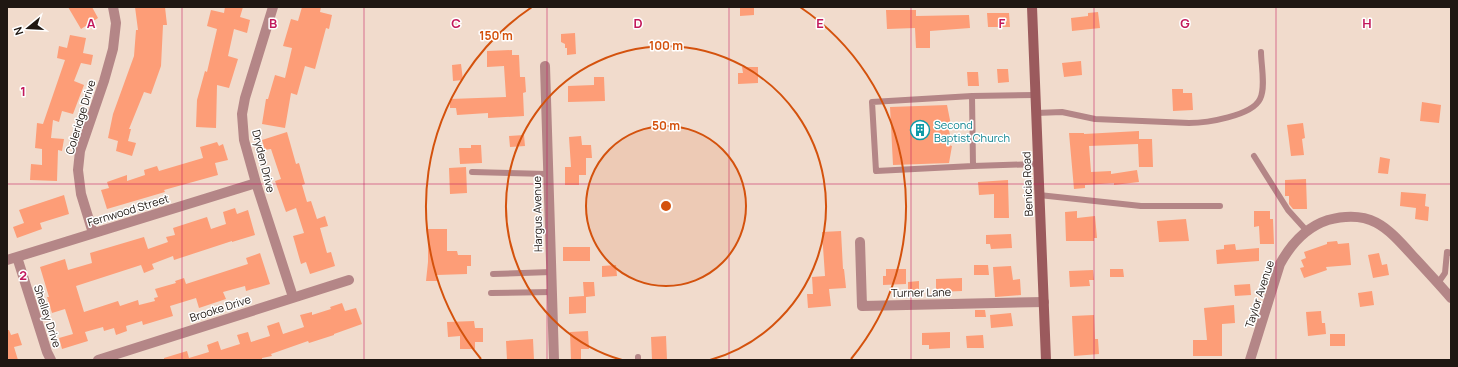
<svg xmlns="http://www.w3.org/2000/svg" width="1458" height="367" viewBox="0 0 1458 367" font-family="Manrope,sans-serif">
	<rect width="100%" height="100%" fill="#f1dbcc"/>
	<path fill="#fd9d77" d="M68 7H92L98 18 81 29Z
		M135 7H165L167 25H163L161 66 151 94 144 92 129 129H131L128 141 136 143 132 156 116 151 118 141 108 138 113 114 134 56 136 30H138Z
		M225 7H243L240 17 250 20 247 33 234 29 228 56 238 59 229 88 217 85 216 128 196 127 197 100 205 71 207 72 217 29 207 26 211 10 224 13Z
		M302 7H321L320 12 332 15 329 29 326 28 315 69 305 66 297 95 291 93 285 128 262 124 266 99H268L275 75 285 78 292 48 283 46 291 19 298 21Z
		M740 7H754V15L740 16Z
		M886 10H916V16L969 15 970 28 930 31V48H916L915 28 887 29Z
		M1098 12 1100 28 1072 31 1071 18 1088 16V13Z
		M987 13H1009L1010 27H988Z
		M575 33 576 54 567 55V48H565V44L561 42V34Z
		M70 35 86 38 83 53 93 55 91 65 81 63 74 81 84 85 73 114 62 111 59 122 53 120 51 138 64 139 62 151 58 150 57 181 30 180 31 164 42 165V149L35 148 37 123 43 124 65 60 57 58 59 46 67 48Z
		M512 50V55H519L520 77H525L526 92 523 93 524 116 488 118V113L457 115 456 108H450V99L506 97 504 66 487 67V51Z
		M1081 61 1082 75 1064 77 1062 63Z
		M461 64 463 80 453 81 452 65Z
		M742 67H758V83L738 84V73H743Z
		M997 69H1008L1009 82 998 83Z
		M967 72H978L979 86H968Z
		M594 77H604L605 101 568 102V86L594 85Z
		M1172 89H1183V93H1192L1193 110 1173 111Z
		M1422 102 1441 105 1439 123 1420 121Z
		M947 105 951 125 948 126 950 135 949 145 952 146 949 163 893 165 890 107Z
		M1303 123 1305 138 1302 139 1304 155 1291 156 1287 125Z
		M1139 131V139H1152L1153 167H1139L1138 144 1089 146 1091 172 1111 171V174L1137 170 1139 182 1114 185V183L1085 185V188L1074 189 1069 133H1084V134Z
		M287 132 296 164 299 163 305 184 302 185 307 202 311 201 317 219 325 216 328 226 320 228 327 253 331 252 335 266 310 274 306 262 301 264 293 236 304 233 296 208 286 212 275 181 281 179 271 149 265 150 262 140Z
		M524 135 525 146 510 147 509 136Z
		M581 136 582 145H591L592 158H586V175H579V185H565V167H571L569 137Z
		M217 142 219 146 223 144 228 160 215 163 218 175 164 190 165 192 107 209 101 190 109 188 107 182 127 175V181L145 175 144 170 157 166 159 171 203 158 200 147Z
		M471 145H481L482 163 460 164 459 148H471Z
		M1380 157 1390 159 1388 174 1378 173Z
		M466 167 467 193 450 194 449 168Z
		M1306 179 1307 209H1293L1289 204V196H1285V180Z
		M1008 180 1009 218H994V194L979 195 978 182Z
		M1401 192 1426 194 1425 206 1429 207 1428 221 1415 219 1416 208 1400 206Z
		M64 195 69 214 40 223 42 229 17 238 13 227 24 223 19 210Z
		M235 208 237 214 248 210 255 235 232 242V241L174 260 173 256 152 264 154 269 144 273 141 265 76 286 84 312 118 301 120 306 138 300 139 305 155 301 154 298 158 297 155 289 176 283 175 281 184 278 186 284 248 264 246 258 260 253 270 284 246 291 245 286 223 292 226 299 199 308 196 298 170 306 173 316 143 325 142 321 126 326 127 331 116 335 114 328 104 331 103 327 85 332 88 341 62 349 59 338 73 334 65 309 52 313 47 297H49L40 267 65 259 68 270 92 263 90 253 144 237 148 249 168 242 166 237 175 235 173 228 207 217 211 229 226 224 223 212Z
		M1077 211V218L1095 216 1097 238H1094V241H1066L1065 212Z
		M1254 211H1270V219H1273L1274 244H1260L1259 226 1254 227Z
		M1186 219 1189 241 1159 242 1157 221Z
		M428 229H447V251H457L458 255H471V266H467V274L437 275V281H426L428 262Z
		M841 231 843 269H844L846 288 829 289 831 306 808 308 807 294H813L812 277 825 276 822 232Z
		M1011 234 1012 248 991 249 990 244H986V235Z
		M1337 241 1338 244 1349 243 1351 265 1326 267 1327 270 1304 278 1300 268 1304 267 1301 260 1306 258 1304 252 1327 244V242Z
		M1235 244 1236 250 1259 248V261L1217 264 1216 250 1224 249V245Z
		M563 247H590V261H563Z
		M1379 253 1382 265 1387 264 1389 275 1373 278 1368 255Z
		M616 265 617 276 602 277V266Z
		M974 265H988L989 275H974Z
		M1011 266 1013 280 1020 279 1021 295 995 297 993 267Z
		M886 269H906V284L883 285V276H886Z
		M1110 269H1123L1124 277H1110Z
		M1093 270 1094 280H1089L1090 286 1070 287 1069 271Z
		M962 278V291L936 292V279Z
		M919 281V294H908V282Z
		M583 282H594L595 296 586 297V313L569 314V297L584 296Z
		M1250 284 1251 295 1235 296 1234 285Z
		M1372 291 1374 305 1360 307 1358 293Z
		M342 303 345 311 356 308 362 324 334 334V335L309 343 308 341 271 354 272 356 262 358V360H164V358L187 351 189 358 209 352 207 345 218 341 221 350 240 344 237 335 248 332 251 342 270 336 267 326 279 322 283 334 304 327 300 315 312 312V315L331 309 330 307Z
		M1234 305 1235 323 1222 324V356H1193V340H1207L1204 308Z
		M975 310H985L986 317H975Z
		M1321 311 1322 323H1325L1326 334 1308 336 1306 312Z
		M1011 313 1013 326 991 328 990 315Z
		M1094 315 1095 339H1098L1099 354 1074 356 1072 316Z
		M474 321 475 328H483V342H475V349H460V336L448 337 447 322Z
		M7 330H9L11 335 18 333 22 345 14 347 18 360H7Z
		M588 331 589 349H581V360H571L570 332Z
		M950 332V348L929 349V345H922V333Z
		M1330 334H1345V346H1330Z
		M983 335 984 348H967L966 336Z
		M666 336 667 360H652L651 337Z
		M533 339 534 360H507L506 341Z"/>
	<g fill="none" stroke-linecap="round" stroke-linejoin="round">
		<path stroke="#b48687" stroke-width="6" d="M1035 95 972 96 973 166 1038 164
			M972 96 872 102 876 171 973 166
			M1036 113 1062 112 1095 119 1189 123C1206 123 1252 116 1260 99 1266 88 1261 64 1261 52
			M1254 156 1288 210 1306 230
			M472 172 548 174
			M1039 195 1141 206H1220
			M493 274 551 272
			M1438 283 1445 273 1447 252 1451 253
			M491 293 552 292
			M638 357V360"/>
		<path stroke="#b48687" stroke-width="10" d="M273 7 245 98 242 114 244 140 256 183 293 297
			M545 66 554 360
			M93 233 81 194 78 170 80 151 104 81 113 49 116 23 113 7
			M860 242 862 306 1044 302
			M17 257 47 352 51 360
			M7 260 256 183
			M98 360 349 280
			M1250 360 1280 264C1291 244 1306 227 1328 220 1370 209 1386 226 1412 255 1425 269 1438 283 1451 298"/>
		<path stroke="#9b5a5d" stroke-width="10" d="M1032 7 1046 360"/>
	</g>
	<path fill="none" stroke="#c2185b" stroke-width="1" stroke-opacity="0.55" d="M182 7V360M364 7V360M547 7V360M729 7V360M911 7V360M1094 7V360M1276 7V360M7 184H1451"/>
	<circle cx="666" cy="206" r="80" fill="#d4520d" fill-opacity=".12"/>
	<g fill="none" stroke="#d4520d" stroke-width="2">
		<circle cx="666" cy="206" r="80"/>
		<path d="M622 360A160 160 0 1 1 710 360"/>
		<path d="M481 359A240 240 0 0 1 532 7M800 7A240 240 0 0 1 851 359"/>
	</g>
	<defs>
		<symbol id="building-ring" viewBox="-11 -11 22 22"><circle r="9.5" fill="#fff" stroke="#0f9aa8" stroke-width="1.5"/><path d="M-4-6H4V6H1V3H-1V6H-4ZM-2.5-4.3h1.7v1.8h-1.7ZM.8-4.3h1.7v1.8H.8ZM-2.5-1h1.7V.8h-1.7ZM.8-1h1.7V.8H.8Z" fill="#0f9aa8"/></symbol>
	</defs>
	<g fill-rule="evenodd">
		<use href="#building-ring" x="909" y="119" width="22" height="22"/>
	</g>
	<g text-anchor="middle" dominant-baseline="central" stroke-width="3" stroke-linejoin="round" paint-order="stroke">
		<g font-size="11" fill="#1f1712" stroke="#fff">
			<text transform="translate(80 117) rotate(-73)">Coleridge Drive</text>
			<text transform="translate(264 161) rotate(76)">Dryden Drive</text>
			<text transform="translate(1027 184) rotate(-92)">Benicia Road</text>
			<text transform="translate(128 210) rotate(-17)">Fernwood Street</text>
			<text transform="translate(537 214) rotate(-91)">Hargus Avenue</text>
			<text transform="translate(921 292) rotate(-1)">Turner Lane</text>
			<text transform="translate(1259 294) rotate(-72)">Taylor Avenue</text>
			<text transform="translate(220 308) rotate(-18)">Brooke Drive</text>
			<text transform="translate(48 316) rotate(72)">Shelley Drive</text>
		</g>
		<g font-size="11" fill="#0d838f" stroke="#fff" text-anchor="start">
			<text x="934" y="124">Second<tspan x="934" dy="13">Baptist Church</tspan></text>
		</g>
	</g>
	<g font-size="13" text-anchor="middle" font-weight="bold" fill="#c2185b" stroke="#fff" stroke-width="3" stroke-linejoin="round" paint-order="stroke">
		<text x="91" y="28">A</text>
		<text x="273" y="28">B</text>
		<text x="456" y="28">C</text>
		<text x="638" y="28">D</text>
		<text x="820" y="28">E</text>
		<text x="1002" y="28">F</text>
		<text x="1185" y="28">G</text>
		<text x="1367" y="28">H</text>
		<text x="23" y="96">1</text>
		<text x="23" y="280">2</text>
	</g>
	<circle cx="666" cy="206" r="6" fill="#d4520d" stroke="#fff" stroke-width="2"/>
	<g font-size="12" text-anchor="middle" font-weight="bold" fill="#d4520d" stroke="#fff" stroke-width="3" stroke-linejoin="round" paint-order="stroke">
		<text x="496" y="40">150 m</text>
		<text x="666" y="50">100 m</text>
		<text x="666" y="130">50 m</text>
	</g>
	<rect width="1458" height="367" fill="none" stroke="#1f1712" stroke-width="16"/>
	<g transform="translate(28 28) rotate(252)" stroke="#ffffff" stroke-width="3" paint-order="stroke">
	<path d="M0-3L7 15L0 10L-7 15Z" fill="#1f1712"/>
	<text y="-6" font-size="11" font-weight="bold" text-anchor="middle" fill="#1f1712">N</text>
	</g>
</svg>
